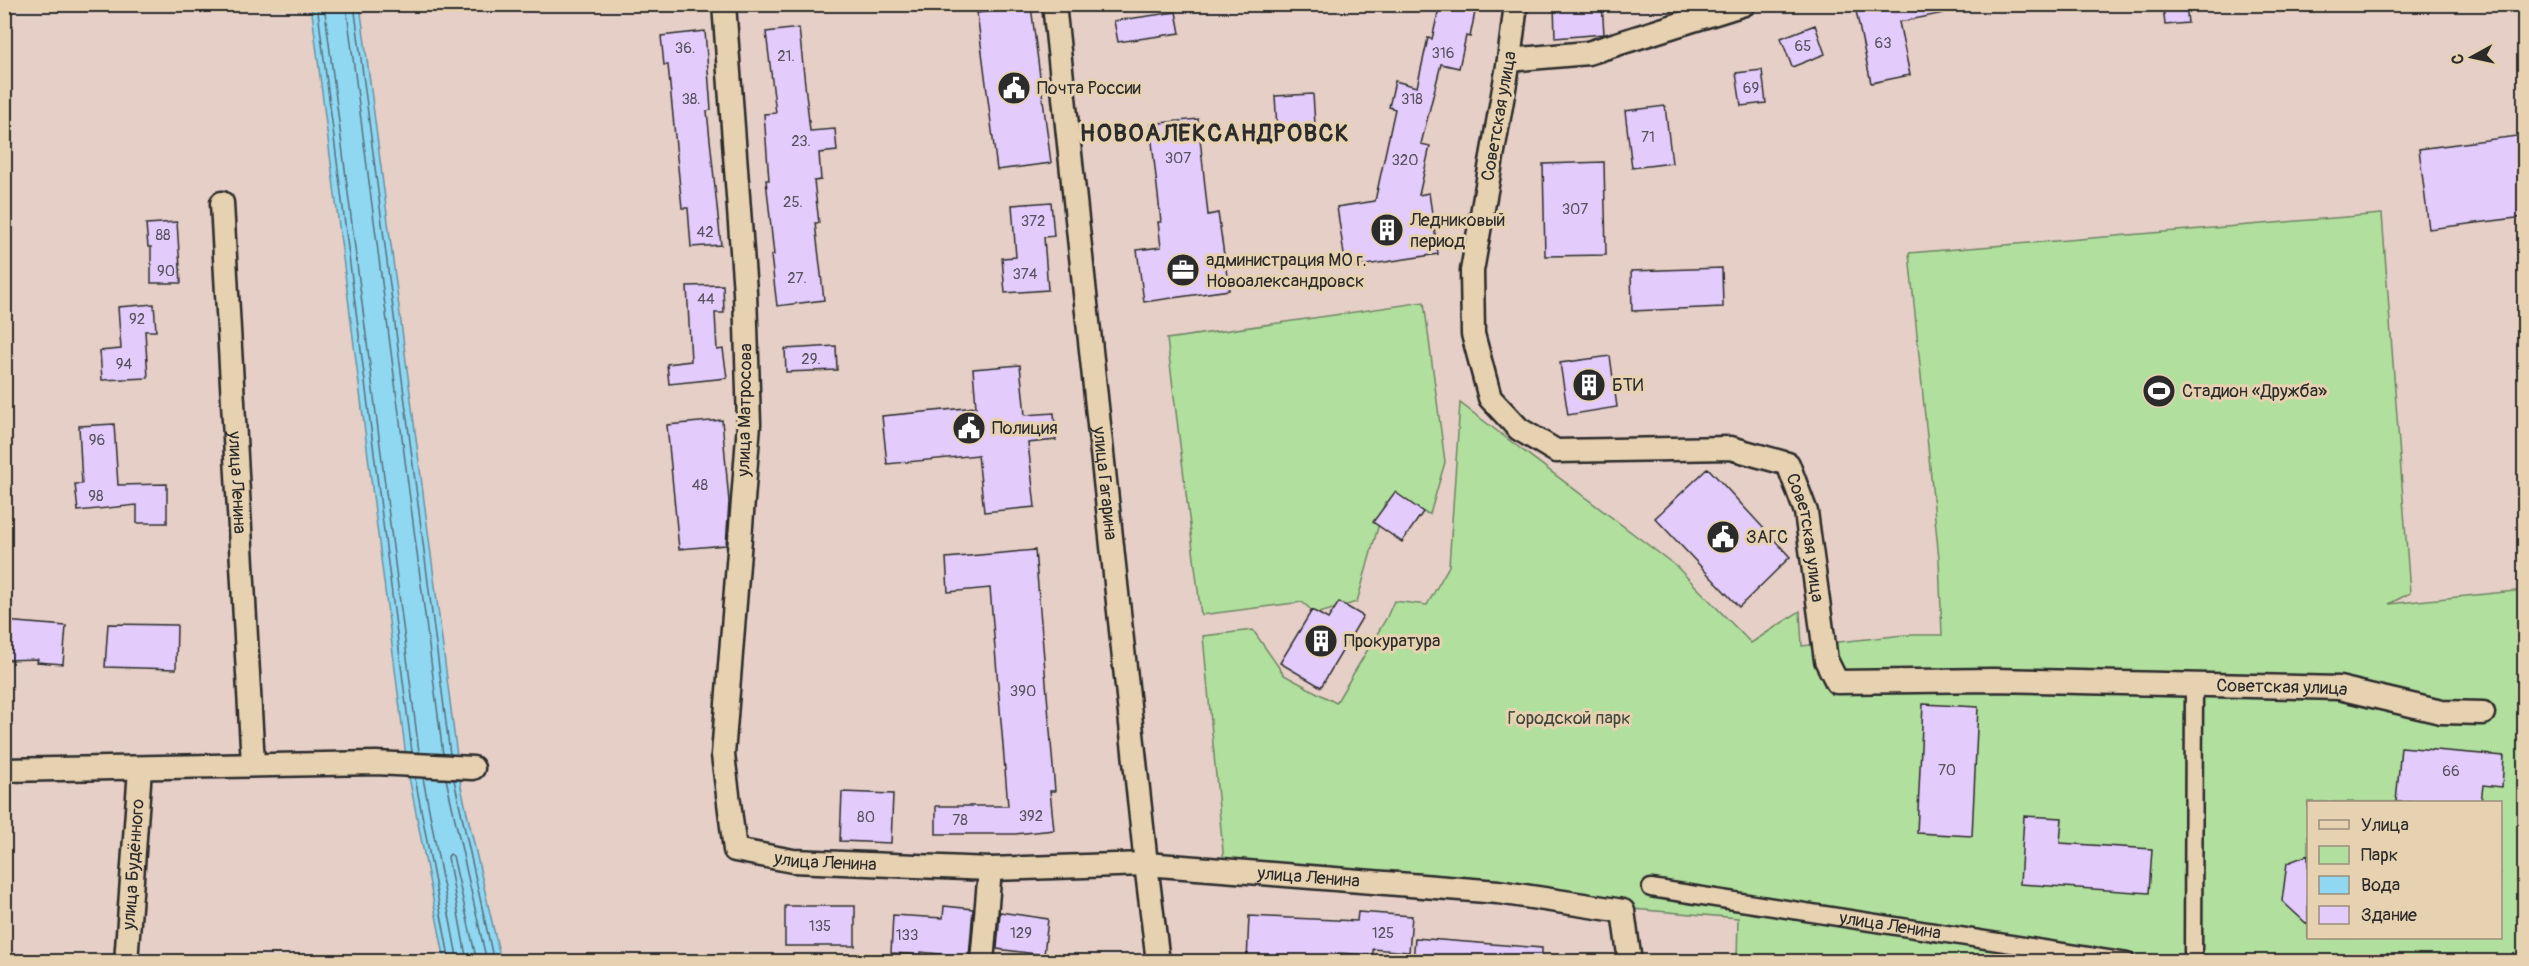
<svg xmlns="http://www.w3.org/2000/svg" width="2529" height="966" viewBox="0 0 2529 966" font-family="Pangolin,sans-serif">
	<rect width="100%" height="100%" fill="#e5cfc7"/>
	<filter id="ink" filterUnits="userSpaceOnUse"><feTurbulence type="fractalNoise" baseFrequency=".0167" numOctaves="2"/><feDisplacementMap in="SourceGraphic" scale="12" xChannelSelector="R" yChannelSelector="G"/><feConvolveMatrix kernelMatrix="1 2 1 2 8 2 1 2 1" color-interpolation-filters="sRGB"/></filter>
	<g filter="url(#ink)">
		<path fill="#b1df9e" stroke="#6e8564" stroke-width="1.5" fill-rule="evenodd" d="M2382 214 2410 593 2389 604 2524 590V961H1737L1738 918 1621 908 1224 862 1203 636 1253 630 1284 675 1336 703 1386 619 1394 601 1427 605 1449 566 1460 403 1676 566 1751 643 1800 611 1802 646 1904 635H1942L1939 559 1909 253ZM2308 802H2500V938H2308Z
			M1424 302 1445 462 1430 514 1385 502 1357 602 1316 614 1302 602 1201 615 1167 339Z"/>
		<path fill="#90d7f2" stroke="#6892a2" stroke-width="1.5" d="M311 5H360L461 787 501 961H445L408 772Z"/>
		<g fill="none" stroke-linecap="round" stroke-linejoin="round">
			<path stroke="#53707b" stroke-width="1.5" d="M317 4 412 752
				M324 4 419 752
				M346 4 443 754
				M354 4 450 754
				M415 778 450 962
				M423 778 458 962
				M446 779 487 962
				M454 780 494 962
				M467 962 448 857 450 854 453 856 477 962"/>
		</g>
		<path fill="#e3cbfc" stroke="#2b2b2b" stroke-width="1.5" d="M1440 4 1475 12 1470 37 1466 36 1459 68 1441 64 1421 144 1430 146 1419 195 1429 193 1438 254 1346 268 1337 207 1375 201 1395 109 1389 107 1395 81 1417 87 1428 38 1432 39Z
			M1554 4H1602L1604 34 1555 38Z
			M1887 4H1943L1944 13 1899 22 1910 75 1871 83 1856 11Z
			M2163 4H2186L2188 23 2165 25Z
			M1031 6 1051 163 997 170 977 13Z
			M1176 12 1180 33 1118 42 1114 21Z
			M1815 25 1825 54 1792 67 1781 38Z
			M799 28 810 131 835 129 837 151 819 153 821 180 814 181 819 223H815L824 300 777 306 771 256 774 255 766 180H769L764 114 776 113 766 32Z
			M705 31 711 110 707 111 721 245 691 247 688 208H682L668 65H664L661 36Z
			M1762 70 1766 103 1741 106 1736 73Z
			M1313 94 1315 125 1277 127 1275 96Z
			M1665 106 1672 163 1632 168 1625 111Z
			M1198 119 1208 215 1218 213 1229 290 1144 302 1137 250 1161 247 1158 222H1161L1150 124Z
			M2524 135V217L2429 229 2419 149Z
			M1604 162 1606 255 1545 256 1543 164Z
			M1051 202 1054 236 1044 237 1048 290 1005 293 1002 258 1016 257 1012 205Z
			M177 222 181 283H151V247H148L146 224Z
			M1722 268 1723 307 1632 311 1631 271Z
			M723 285 724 313H715L717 350 723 349 727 378 669 384 667 364 691 361 687 286Z
			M154 304 156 331H145L148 378 102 380 100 351 121 349 118 307Z
			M836 346 837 370 786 372 785 349Z
			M1610 356 1617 407 1568 415 1560 363Z
			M1020 365 1025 415 1054 413 1056 440 1028 443 1035 507 984 512 978 455 887 464 882 416 976 407 973 369Z
			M722 420 729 502 726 545 679 549 667 425Z
			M114 424 118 485 167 484V523H137V505L78 511 75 484H82L79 426Z
			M1708 468 1790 557 1739 607 1655 518Z
			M1395 492 1423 512 1402 542 1373 522Z
			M1035 550 1055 791H1050L1054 830 1015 834H936V806H1008L990 588 948 592 946 558Z
			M1339 602 1363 616 1321 687 1280 663 1312 610 1328 619Z
			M4 621 66 626 63 664 37 662 38 659 4 660Z
			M108 624 177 625 176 669 105 667Z
			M1923 704 1978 707 1972 836 1917 833Z
			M2401 747 2504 756 2502 787 2483 785 2481 802H2396Z
			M842 792 893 794 891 843 840 841Z
			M2024 816 2062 818 2060 843 2152 849 2149 893 2020 884Z
			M2308 855V925L2282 901 2287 863Z
			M785 906H855V946H785Z
			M944 906 973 909 969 957 921 952V955L891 953 893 915 943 918Z
			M1000 912 1048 919 1044 955 997 949Z
			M1358 912 1412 916 1409 952 1373 949V955L1338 953V962H1247L1249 916 1357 921Z
			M1415 938 1542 948V962H1413Z"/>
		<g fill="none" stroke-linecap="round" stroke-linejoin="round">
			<defs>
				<g id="pedestrian">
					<path id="s1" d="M1651 888 2127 962"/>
					<path d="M2193 962 2194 684"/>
				</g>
				<g id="minor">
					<path id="s2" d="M724 4 745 292 749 424 723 755 735 850 793 861 990 869 1146 864 1498 892 1623 911 1630 962"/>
					<path id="s3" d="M1054 4 1146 864 1158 962"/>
					<path id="s4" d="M1516 4 1509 60 1472 271 1473 334 1490 398 1519 429 1556 451 1731 448 1788 464 1806 512 1826 660 1837 682 1993 680 2339 688 2441 712 2483 713"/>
					<path d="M1509 60 1588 53 1744 4"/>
					<path id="s5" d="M222 203 253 764"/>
					<path d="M4 770 376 763 473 768"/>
					<path id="s6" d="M126 962 140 769"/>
					<path d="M982 962 990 869"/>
				</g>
			</defs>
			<use href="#pedestrian" stroke="#2b2b2b" stroke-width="21"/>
			<use href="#minor" stroke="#2b2b2b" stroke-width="27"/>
			<use href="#pedestrian" stroke="#e6d1b0" stroke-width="16"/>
			<use href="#minor" stroke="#e6d1b0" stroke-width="22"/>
		</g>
	</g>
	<defs>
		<symbol id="civic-disc" viewBox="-11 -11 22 22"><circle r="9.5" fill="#2b2b2b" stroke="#e6d1b0"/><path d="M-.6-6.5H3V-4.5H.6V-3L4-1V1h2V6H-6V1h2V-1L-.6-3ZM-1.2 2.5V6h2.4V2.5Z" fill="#fff"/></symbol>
		<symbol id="building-disc" viewBox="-11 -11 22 22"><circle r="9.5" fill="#2b2b2b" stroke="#e6d1b0"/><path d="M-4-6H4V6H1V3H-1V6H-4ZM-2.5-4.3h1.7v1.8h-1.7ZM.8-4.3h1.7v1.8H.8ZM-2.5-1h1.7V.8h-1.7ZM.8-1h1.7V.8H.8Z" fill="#fff"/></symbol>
		<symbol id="office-disc" viewBox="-11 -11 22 22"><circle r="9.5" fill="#2b2b2b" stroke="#e6d1b0"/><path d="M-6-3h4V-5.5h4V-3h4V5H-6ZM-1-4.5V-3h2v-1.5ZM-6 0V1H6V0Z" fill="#fff"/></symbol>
		<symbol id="stadium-disc" viewBox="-11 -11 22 22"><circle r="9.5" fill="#2b2b2b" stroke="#e6d1b0"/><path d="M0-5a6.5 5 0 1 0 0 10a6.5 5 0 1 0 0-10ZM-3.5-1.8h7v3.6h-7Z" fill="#fff"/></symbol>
	</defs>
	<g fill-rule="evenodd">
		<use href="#civic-disc" x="995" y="69" width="38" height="38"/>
		<use href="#building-disc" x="1368" y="211" width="38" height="38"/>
		<use href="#office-disc" x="1164" y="251" width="38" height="38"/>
		<use href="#building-disc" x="1570" y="366" width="38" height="38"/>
		<use href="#stadium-disc" x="2140" y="372" width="38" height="38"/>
		<use href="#civic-disc" x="950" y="409" width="38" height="38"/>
		<use href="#civic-disc" x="1704" y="518" width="38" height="38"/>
		<use href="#building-disc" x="1302" y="622" width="38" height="38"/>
	</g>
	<g text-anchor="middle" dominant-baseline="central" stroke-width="6" stroke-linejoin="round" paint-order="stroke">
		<g font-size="15" fill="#59535f">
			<text x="1883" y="43">63</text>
			<text x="1803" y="46">65</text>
			<text x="685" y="48">36.</text>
			<text x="1443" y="53">316</text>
			<text x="786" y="56">21.</text>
			<text x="1751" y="88">69</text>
			<text x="691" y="99">38.</text>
			<text x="1412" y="99">318</text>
			<text x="1648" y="137">71</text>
			<text x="801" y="141">23.</text>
			<text x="1178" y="158">307</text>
			<text x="1405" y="160">320</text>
			<text x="793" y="202">25.</text>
			<text x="1575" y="209">307</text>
			<text x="1033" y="221">372</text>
			<text x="705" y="232">42</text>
			<text x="163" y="235">88</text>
			<text x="166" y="271">90</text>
			<text x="1025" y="274">374</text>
			<text x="797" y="278">27.</text>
			<text x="706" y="299">44</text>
			<text x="137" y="319">92</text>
			<text x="811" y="359">29.</text>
			<text x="124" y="364">94</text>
			<text x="97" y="440">96</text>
			<text x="700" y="485">48</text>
			<text x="96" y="496">98</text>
			<text x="1023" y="691">390</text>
			<text x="1947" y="770">70</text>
			<text x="2451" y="771">66</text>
			<text x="1031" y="816">392</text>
			<text x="866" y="817">80</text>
			<text x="960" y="820">78</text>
			<text x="820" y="926">135</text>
			<text x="1021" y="933">129</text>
			<text x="1383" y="933">125</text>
			<text x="907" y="935">133</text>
		</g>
		<g font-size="18" fill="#2b2b2b" stroke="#e6d1b0" text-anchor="start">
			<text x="1037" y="88">Почта России</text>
			<text x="1410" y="220">Ледниковый<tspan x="1410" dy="21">период</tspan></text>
			<text x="1206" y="260">администрация МО г.<tspan x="1206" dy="21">Новоалександровск</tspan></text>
			<text x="1612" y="385">БТИ</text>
			<text x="2182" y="391">Стадион «Дружба»</text>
			<text x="992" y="428">Полиция</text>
			<text x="1746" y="537">ЗАГС</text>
			<text x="1344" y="641">Прокуратура</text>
		</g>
		<g font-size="18" fill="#2b2b2b" stroke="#e6d1b0">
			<text transform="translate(1499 116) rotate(-80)">Советская улица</text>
			<text transform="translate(745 410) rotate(-89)">улица Матросова</text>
			<text stroke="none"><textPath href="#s3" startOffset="482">улица Гагарина</textPath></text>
			<text stroke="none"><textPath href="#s5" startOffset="280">улица Ленина</textPath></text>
			<text stroke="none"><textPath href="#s4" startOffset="796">Советская улица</textPath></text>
			<text stroke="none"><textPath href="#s4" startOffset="1390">Советская улица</textPath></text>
			<text stroke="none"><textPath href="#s2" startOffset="940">улица Ленина</textPath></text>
			<text stroke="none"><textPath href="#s6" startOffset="98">улица Будённого</textPath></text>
			<text stroke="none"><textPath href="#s2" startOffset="1424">улица Ленина</textPath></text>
			<text stroke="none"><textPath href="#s1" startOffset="242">улица Ленина</textPath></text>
		</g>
		<g font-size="18" fill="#3f463c" stroke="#e6d1b0">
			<text x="1569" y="718">Городской парк</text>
		</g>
		<g font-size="24" font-weight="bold" letter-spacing="1.5" fill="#2b2b2b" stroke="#e6d1b0">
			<text x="1215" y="133">НОВОАЛЕКСАНДРОВСК</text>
		</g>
	</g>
	<rect width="2529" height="966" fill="none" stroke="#e6d1b0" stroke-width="24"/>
	<rect x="12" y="12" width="2505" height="942" fill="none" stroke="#2b2b2b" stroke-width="2" filter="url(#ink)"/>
	<rect x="2307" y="801" width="195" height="138" fill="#e6d1b0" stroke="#9b8f7b" stroke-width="1.5"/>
	<rect x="2319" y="820" width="30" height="9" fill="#e6d1b0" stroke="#9b8f7b" stroke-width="1.5"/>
	<text x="2361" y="831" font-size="18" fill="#2b2b2b">Улица</text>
	<rect x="2319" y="846" width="30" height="18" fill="#b1df9e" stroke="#9b8f7b" stroke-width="1.5"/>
	<text x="2361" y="861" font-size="18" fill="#2b2b2b">Парк</text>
	<rect x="2319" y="876" width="30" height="18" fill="#90d7f2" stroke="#9b8f7b" stroke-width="1.5"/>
	<text x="2361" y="891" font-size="18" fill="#2b2b2b">Вода</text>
	<rect x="2319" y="906" width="30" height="18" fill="#e3cbfc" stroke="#9b8f7b" stroke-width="1.5"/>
	<text x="2361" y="921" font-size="18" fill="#2b2b2b">Здание</text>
	<g transform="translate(2472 57) rotate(262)" stroke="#e6d1b0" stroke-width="4.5" paint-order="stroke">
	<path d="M0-4.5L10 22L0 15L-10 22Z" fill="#2b2b2b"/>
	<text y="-9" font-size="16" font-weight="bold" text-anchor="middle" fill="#2b2b2b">С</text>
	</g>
</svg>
